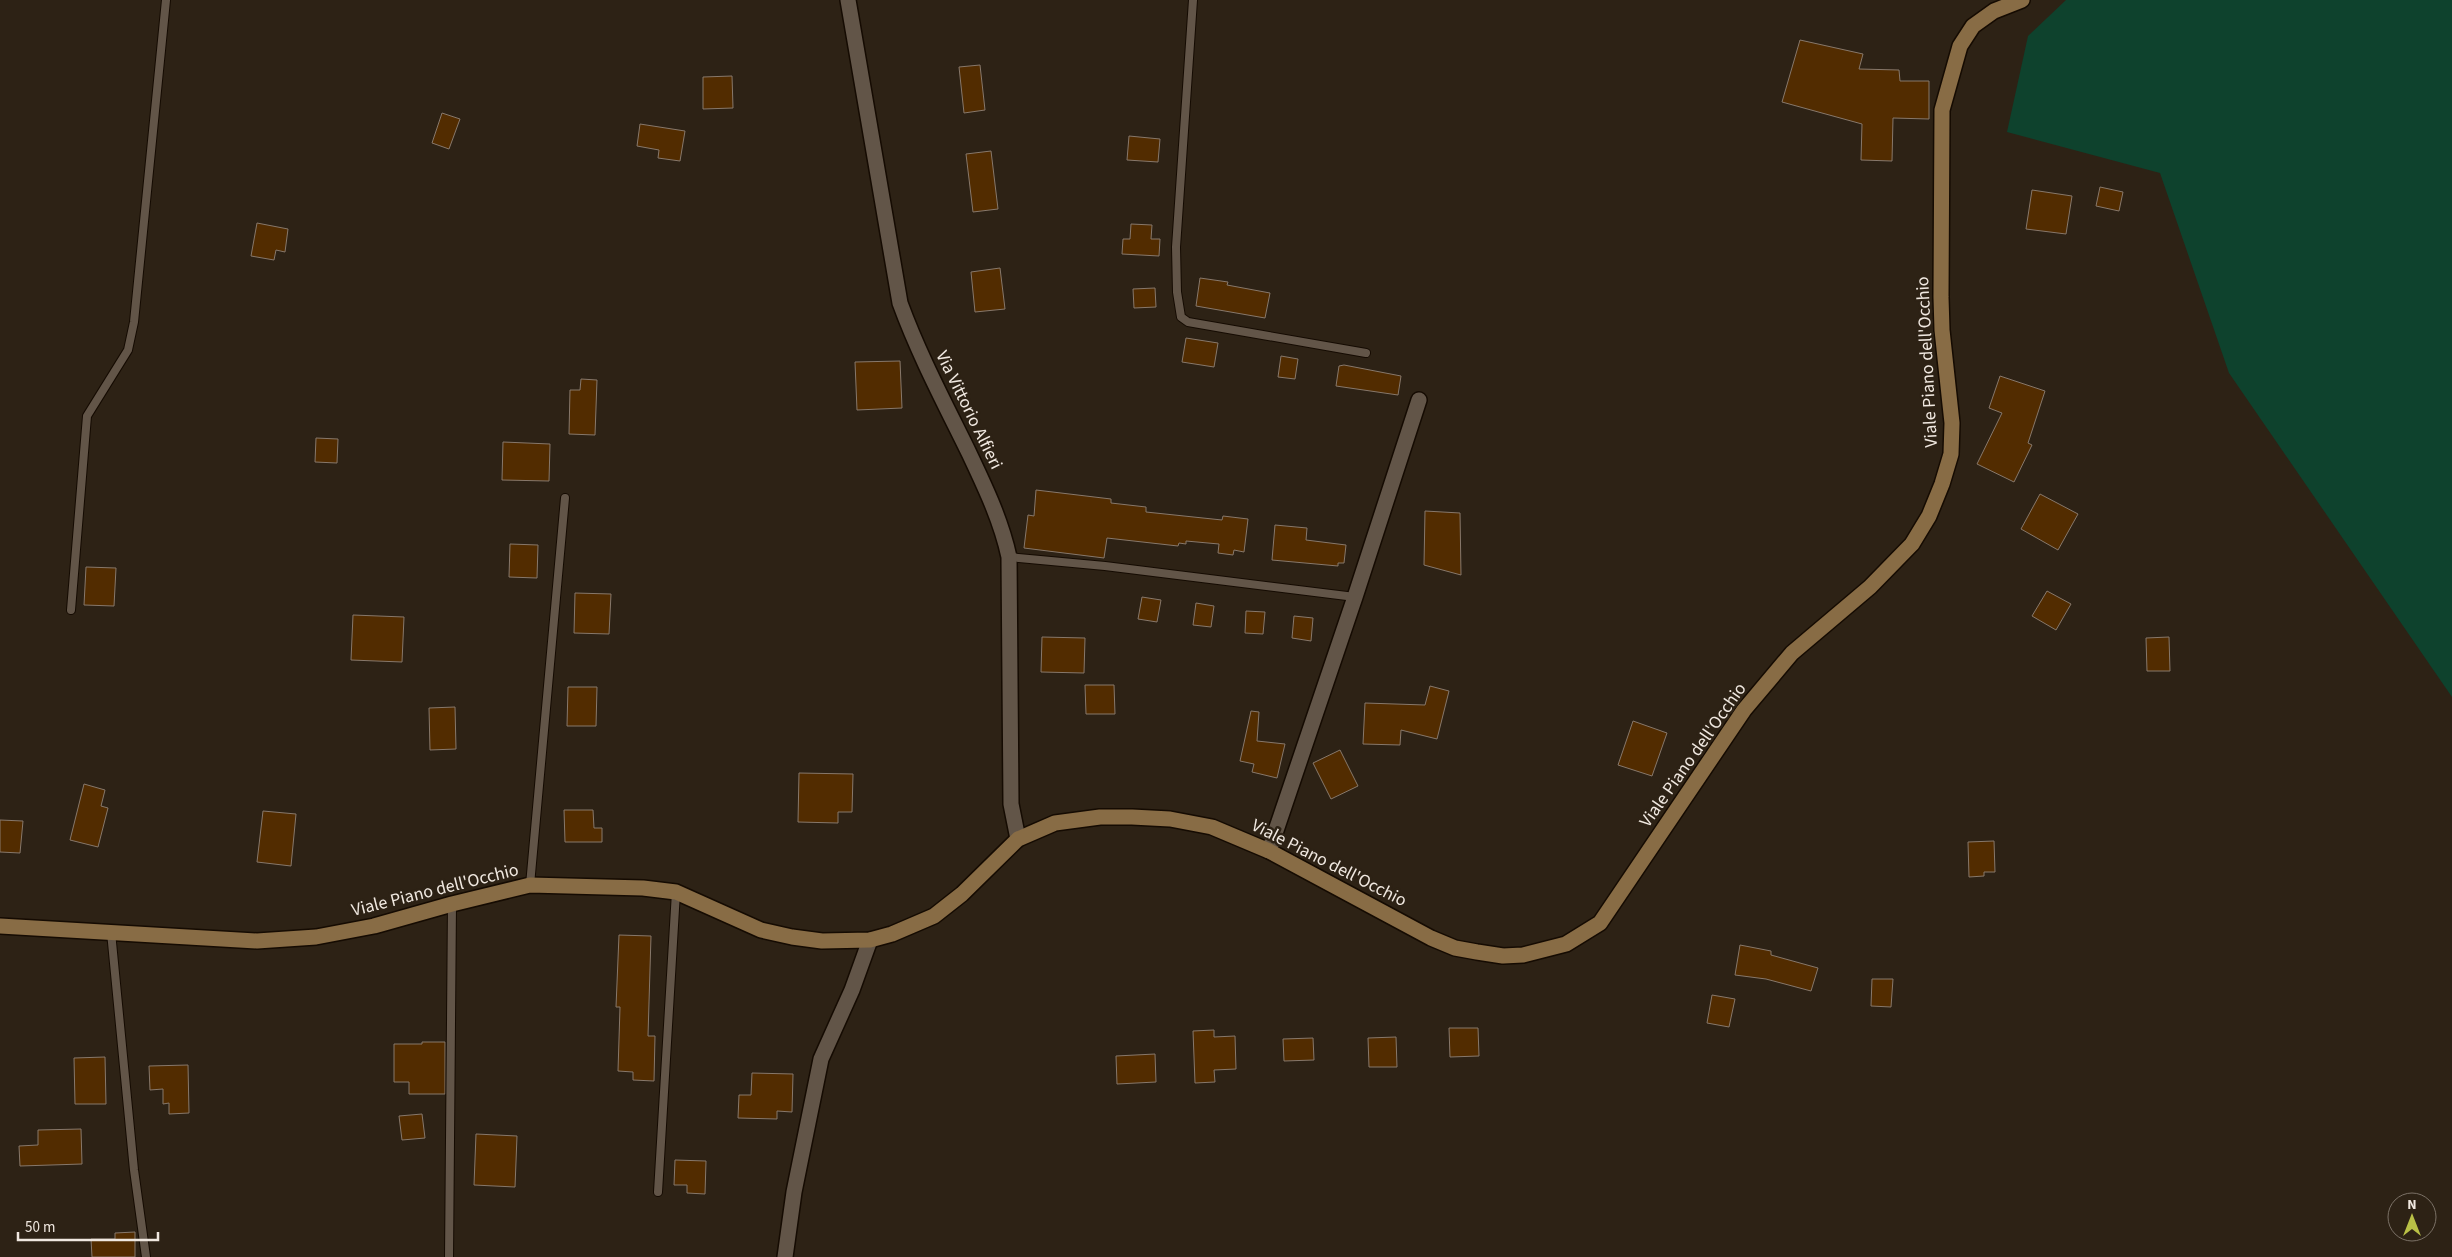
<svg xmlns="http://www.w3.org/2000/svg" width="2452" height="1257" viewBox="0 0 2452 1257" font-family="'Source Sans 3',sans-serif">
	<rect width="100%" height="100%" fill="#2d2215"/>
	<path fill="#0e422d" d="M2066 0H2452V697L2229 373 2160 173 2007 132 2028 36Z"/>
	<path fill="#522c00" stroke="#87786b" d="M1800 40 1863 54 1859 69 1899 70 1900 81H1929V119L1893 118 1892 161 1861 160 1862 124 1782 102Z
		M980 65 985 110 964 113 959 67Z
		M732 76 733 108 703 109V77Z
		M442 113 460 119 449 149 432 143Z
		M640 124 685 131 680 161 658 158 659 150 637 146Z
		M1129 136 1160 139 1158 162 1127 160Z
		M991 151 998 209 973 212 966 154Z
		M2100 187 2123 192 2119 211 2096 206Z
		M2032 190 2072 196 2066 234 2026 229Z
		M257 223 288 229 285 252 276 250 274 260 251 256Z
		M1131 224 1152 225 1151 239H1160L1159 256 1122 254 1123 239H1130Z
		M1000 268 1005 309 975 312 971 272Z
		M1200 278 1228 282 1227 285 1270 293 1265 318 1196 306Z
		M1155 288 1156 307 1134 308 1133 289Z
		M1186 338 1218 343 1214 367 1182 362Z
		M1281 356 1298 359 1295 379 1278 377Z
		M900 361 902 408 857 410 855 362Z
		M1344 365 1401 376 1398 395 1336 386 1339 366Z
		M2000 376 2045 391 2028 443 2032 445 2014 482 1977 464 2002 413 1989 408Z
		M581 379 597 380 595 435 569 434 570 390H580Z
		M316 438 338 439 337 463 315 462Z
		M503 442 550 444 549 481 502 480Z
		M1036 490 1111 499V503L1146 507V512L1222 520 1223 516 1248 519 1244 552 1234 550 1233 555 1218 553 1219 544 1186 541V544L1179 543 1178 546 1107 538 1104 558 1024 548 1028 515 1034 516Z
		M2040 494 2078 514 2058 550 2021 529Z
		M1425 511 1460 513 1461 575 1424 565Z
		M1275 525 1307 528 1306 540 1346 545 1344 563H1338V566L1272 560Z
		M510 544 538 545 537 578 509 577Z
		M86 567 116 568 114 606 84 605Z
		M2047 591 2071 604 2056 630 2032 616Z
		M575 593 611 594 609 634 574 633Z
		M1142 597 1161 600 1157 622 1138 619Z
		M1196 603 1214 606 1211 627 1193 625Z
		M1246 611 1265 612 1263 634 1245 633Z
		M353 615 404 617 402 662 351 660Z
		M1294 616 1313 618 1311 641 1292 638Z
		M1042 637 1085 638 1084 673 1041 672Z
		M2169 637 2170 671H2147L2146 638Z
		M1085 685H1114L1115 714H1086Z
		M1430 686 1449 691 1437 739 1401 730 1400 745 1363 744 1365 703 1425 705Z
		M568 687H597L596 726H567Z
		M455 707 456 749 430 750 429 708Z
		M1251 711 1259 712 1257 741 1285 744 1277 778 1252 772 1254 764 1240 761Z
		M1633 721 1667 733 1652 776 1618 765Z
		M1340 750 1358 786 1331 799 1313 763Z
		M799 773 853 774 852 812H838V823L798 822Z
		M84 784 105 790 101 806 108 808 98 847 70 840Z
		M564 810H593L594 828H602V842H565Z
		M263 811 296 814 291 866 257 862Z
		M0 820 23 821 20 853 0 852Z
		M1994 841 1995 872H1984V876L1969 877 1968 842Z
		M619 935 651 936 648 1036H655L654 1081 633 1080V1072L618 1071 620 1007H616Z
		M1740 945 1771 951V955L1818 968 1811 991 1766 979 1735 975Z
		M1872 979H1893L1891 1007 1871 1006Z
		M1712 995 1735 999 1729 1027 1707 1023Z
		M1449 1028H1478L1479 1056 1450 1057Z
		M1214 1030V1037L1235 1036 1236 1069 1214 1070 1215 1082 1195 1083 1193 1031Z
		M1396 1037 1397 1067H1369L1368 1038Z
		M1313 1038 1314 1060 1284 1061 1283 1039Z
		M422 1042H445V1094H409V1082H394V1044H422Z
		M1155 1054 1156 1082 1117 1084 1116 1056Z
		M105 1057 106 1104H75L74 1058Z
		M188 1065 189 1113 169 1114V1103L163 1104V1089L150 1090 149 1066Z
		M752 1073 793 1074 792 1112 777 1111V1119L738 1118 739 1095H751Z
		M422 1114 425 1138 402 1140 399 1116Z
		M81 1129 82 1164 20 1166 19 1146 38 1145V1130Z
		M476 1134 517 1136 515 1187 474 1185Z
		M675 1160 706 1161 705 1194 687 1193V1185H674Z
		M135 1232V1257H92L91 1239H115V1233Z"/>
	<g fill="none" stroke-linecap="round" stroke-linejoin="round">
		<defs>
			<path id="lane" d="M1193 0 1176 247 1177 292 1181 317 1188 322 1366 353
				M1009 557 1105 566 1355 597
				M71 610 87 416 128 350 134 322 166 0
				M530 885 565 498
				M111 932 134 1170 146 1257
				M658 1192 676 892
				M449 1257 452 904"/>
			<path id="street" d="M848 0 900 303C919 355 945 404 969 453 985 487 1001 520 1009 557L1011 804 1018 839
				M1269 851 1355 597 1419 400
				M785 1257 794 1192 821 1059 852 990 870 940"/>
			<path id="secondary" d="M0 926 257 941 316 937 374 926 452 904 530 885 643 888 676 892 761 930 792 937 822 941 870 940 892 934 934 916 962 894 1018 839 1055 823 1100 817H1132L1170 819 1212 827 1269 851 1431 938 1455 948 1477 952 1503 956 1523 955 1566 944 1600 923 1744 710 1792 653 1870 587 1912 544 1929 516 1942 484 1951 454 1952 423 1942 330 1941 297 1942 110 1960 46 1973 26 1994 11 2022 0"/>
		</defs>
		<use href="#lane" stroke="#150b02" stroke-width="10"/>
		<use href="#street" stroke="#150b02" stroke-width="18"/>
		<use href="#secondary" stroke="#150b02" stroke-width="18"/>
		<use href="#lane" stroke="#625548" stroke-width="8"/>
		<use href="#street" stroke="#625548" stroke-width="15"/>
		<use href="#secondary" stroke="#886c45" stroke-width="15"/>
	</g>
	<g text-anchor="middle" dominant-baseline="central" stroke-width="5" stroke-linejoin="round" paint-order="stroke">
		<g font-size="18" fill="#f0e8e0" stroke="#2d2215">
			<text transform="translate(1927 362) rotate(-93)">Viale Piano dell'Occhio</text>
			<text transform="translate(969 410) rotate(64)">Via Vittorio Alfieri</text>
			<text transform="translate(1693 755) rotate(-55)">Viale Piano dell'Occhio</text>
			<text transform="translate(1329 863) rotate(27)">Viale Piano dell'Occhio</text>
			<text transform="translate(435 890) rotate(-14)">Viale Piano dell'Occhio</text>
		</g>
	</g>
	<g transform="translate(2412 1217)"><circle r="24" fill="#2d2215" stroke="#7b7166"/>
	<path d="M0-4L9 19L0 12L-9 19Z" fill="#b9c046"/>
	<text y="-8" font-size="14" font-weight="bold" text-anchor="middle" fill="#f0e8e0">N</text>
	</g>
	<path d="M18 1232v8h140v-8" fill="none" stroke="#f0e8e0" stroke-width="2.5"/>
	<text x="25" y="1232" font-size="15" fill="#f0e8e0" stroke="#2d2215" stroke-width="4" paint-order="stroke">50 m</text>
</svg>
